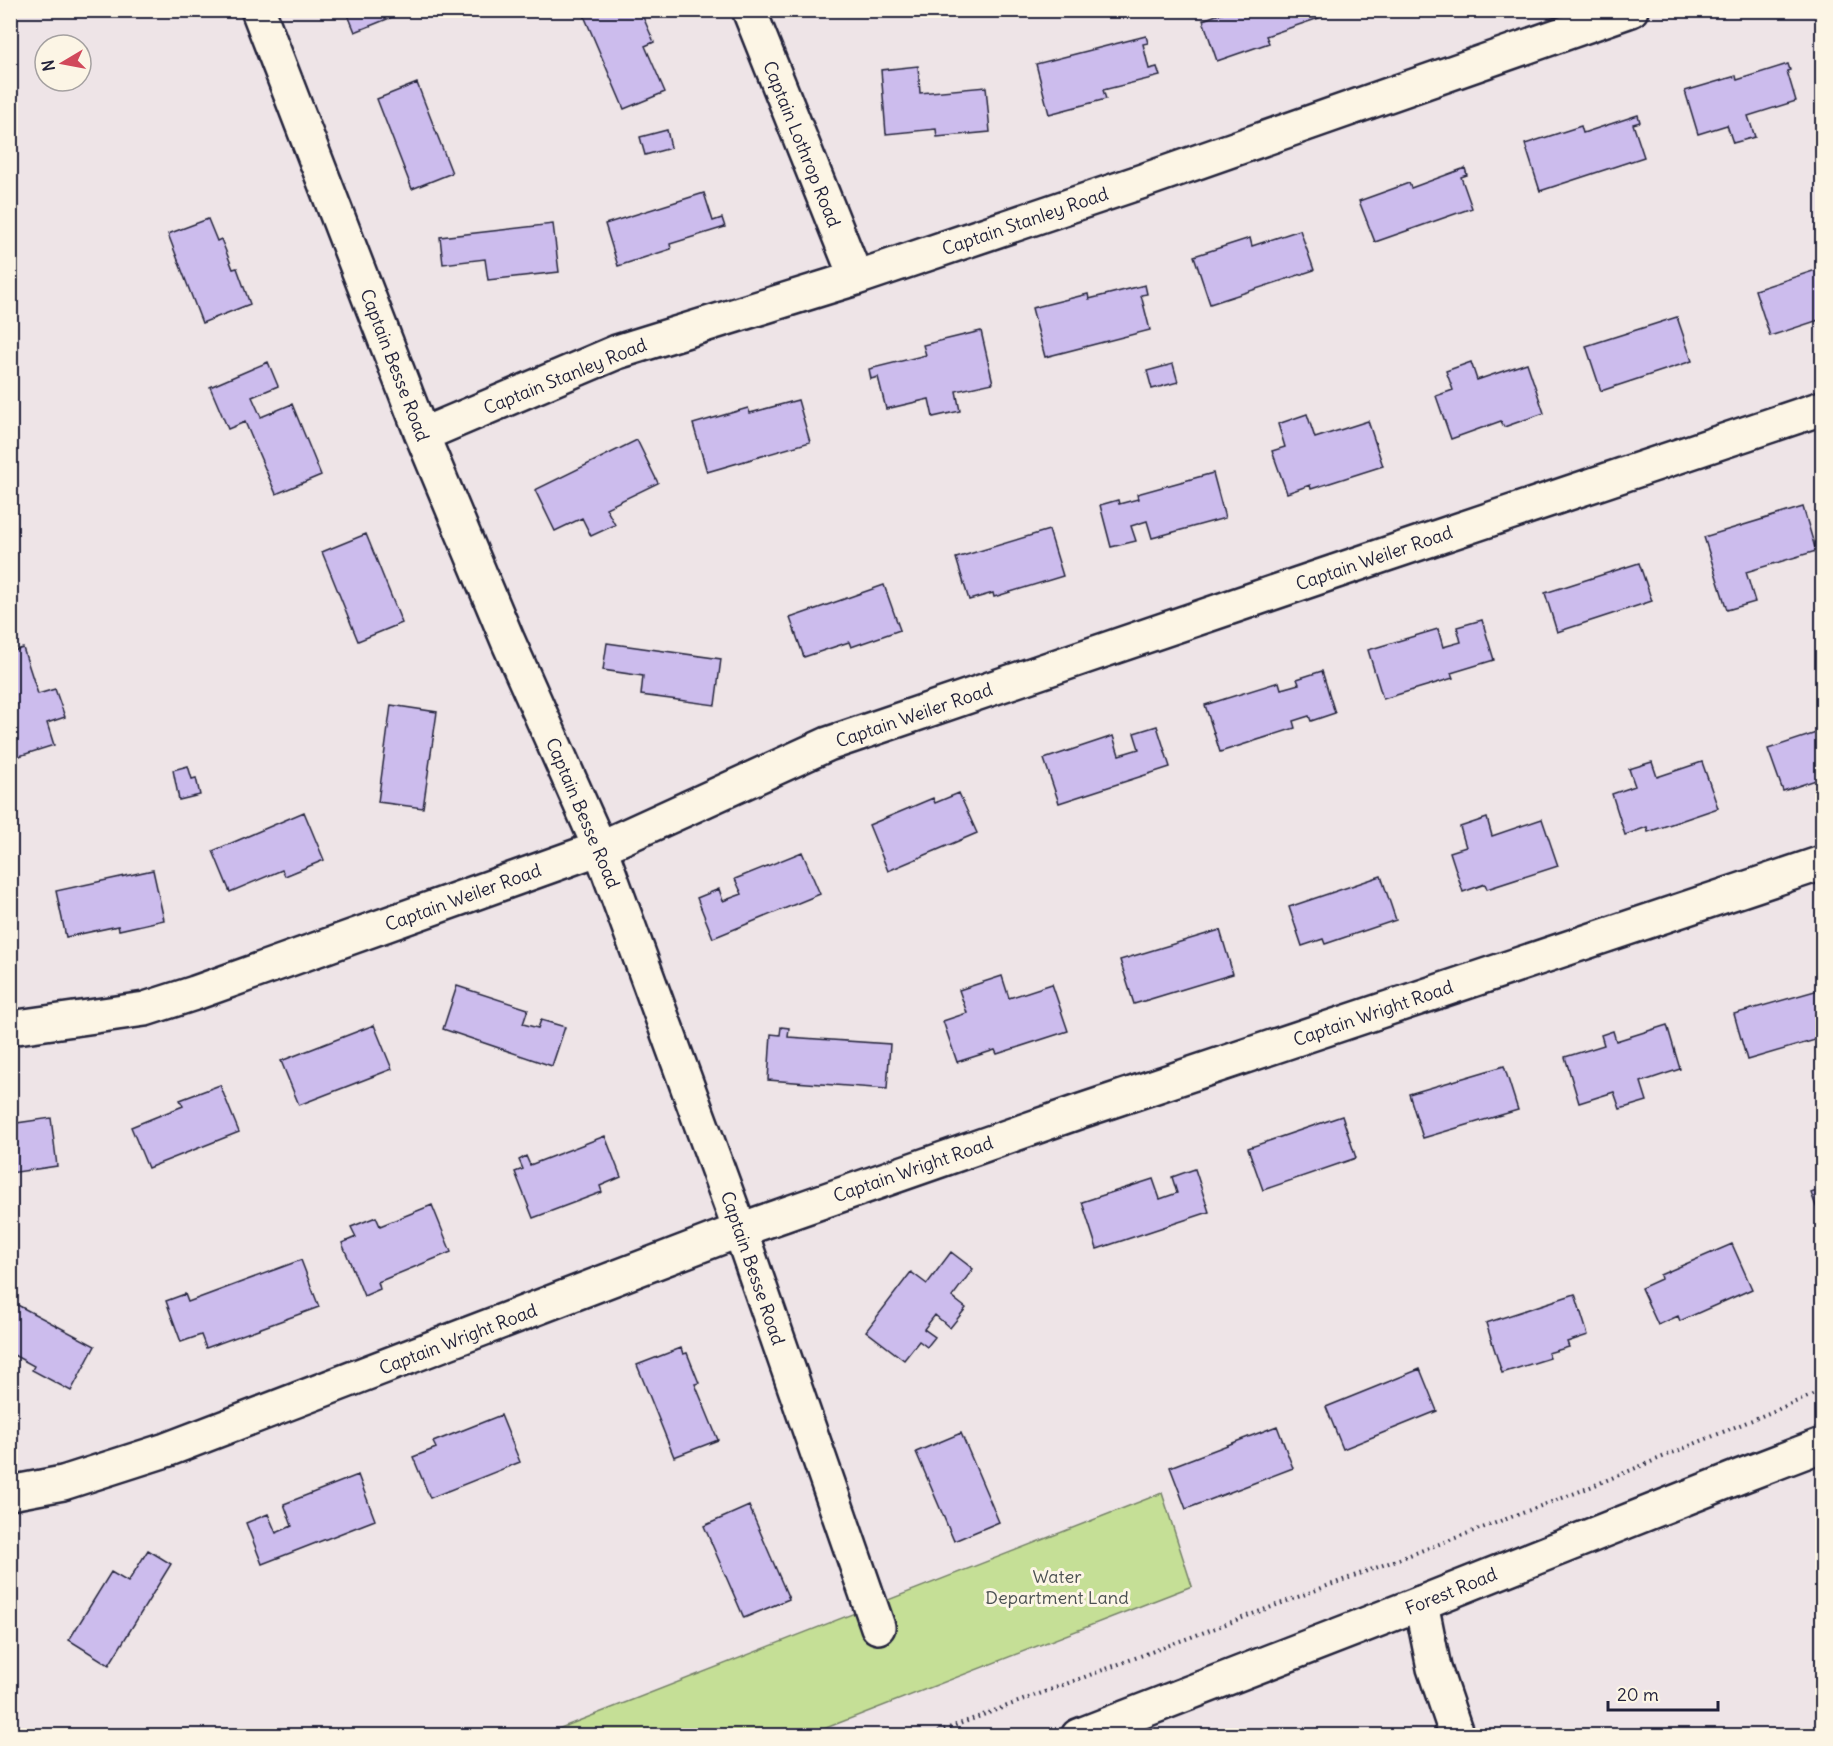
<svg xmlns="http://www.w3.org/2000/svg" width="1833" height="1746" viewBox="0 0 1833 1746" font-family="Delius,sans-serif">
	<rect width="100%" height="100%" fill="#eee4e7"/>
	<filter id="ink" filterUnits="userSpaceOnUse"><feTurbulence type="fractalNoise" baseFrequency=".0167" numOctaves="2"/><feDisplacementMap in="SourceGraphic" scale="12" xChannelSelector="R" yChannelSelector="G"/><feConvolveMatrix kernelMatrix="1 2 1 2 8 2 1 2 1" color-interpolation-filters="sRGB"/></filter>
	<g filter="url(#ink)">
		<path fill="#c5df96" stroke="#748068" stroke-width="1.5" d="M1162 1493 1192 1586 808 1735 540 1736Z"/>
		<path fill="#ccbced" stroke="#22223b" stroke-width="1.5" d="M346 10H401L402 13 355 32Z
			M640 10 654 42 645 46 665 92 624 109 582 11Z
			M1230 10H1309L1310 14 1317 11 1319 18 1266 36 1269 43 1217 61 1203 20Z
			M1146 36 1148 43 1143 44 1149 69 1157 67 1160 76 1103 90 1106 99 1049 114 1036 64Z
			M1788 64 1790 70 1787 71 1796 101 1748 116 1755 137 1733 143 1727 125 1698 134 1685 91 1736 76 1737 80Z
			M918 66 920 93 986 87 990 132 937 137 936 129 886 134 881 70Z
			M417 83 452 173 412 189 377 99Z
			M1638 115 1640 122 1633 124 1644 157 1540 191 1525 144 1581 126 1583 133Z
			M667 130 671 148 645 155 640 137Z
			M1465 168 1467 175 1461 177 1472 208 1375 242 1359 201 1409 183 1411 188Z
			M704 193 713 221 722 218 725 227 670 244 671 249 618 266 605 224Z
			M208 219 217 241 221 239 233 269 237 268 250 304 202 323 168 234Z
			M553 224 559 272 488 280 485 259 443 264 440 237Z
			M1300 230 1314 270 1210 304 1194 256 1250 238 1252 246Z
			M1822 268V319L1770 336 1755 290Z
			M1145 285 1147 294 1141 295 1150 330 1045 357 1032 308 1088 294 1089 299Z
			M1677 317 1692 361 1601 391 1586 346Z
			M981 331 993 383 956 391 960 411 933 417 929 399 886 409 878 377 871 379 869 369 926 355 923 345Z
			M268 362 278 386 252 397 261 417 292 404 321 475 276 494 245 422 228 429 210 387Z
			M1471 362 1477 380 1527 363 1544 413 1504 427 1501 421 1451 439 1436 396 1453 390 1446 371Z
			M1173 364 1178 382 1152 389 1147 371Z
			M798 400 810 442 707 472 693 424 748 408 750 413Z
			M1307 414 1315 438 1368 421 1383 466 1311 489 1310 485 1287 493 1272 451 1285 447 1278 424Z
			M637 440 658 483 606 508 615 525 591 536 582 518 555 531 535 490Z
			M1213 473 1225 518 1152 538 1147 521 1131 526 1136 541 1111 547 1100 505 1118 500 1119 504 1138 499 1137 494Z
			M1803 507 1816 551 1746 572 1755 602 1727 610 1704 537Z
			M1049 530 1063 576 994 597 993 593 969 600 956 558Z
			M366 534 402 623 358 641 322 552Z
			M1639 563 1652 601 1557 632 1545 593Z
			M884 585 900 630 851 647 849 642 804 657 790 618Z
			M1482 620 1494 660 1451 673 1453 678 1383 699 1368 650 1438 629 1443 647 1461 642 1457 627Z
			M607 643 721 659 715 705 641 695 643 676 603 670Z
			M23 648 38 694 55 689 65 717 47 723 54 745 10 759V652Z
			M1322 671 1335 713 1311 721 1309 716 1293 721 1295 728 1220 752 1205 705 1279 682 1281 689 1299 684 1297 679Z
			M391 705 437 712 423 808 378 802Z
			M1157 726 1170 767 1059 803 1044 759 1113 736 1119 755 1139 749 1134 733Z
			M1822 731V778L1783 791 1768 749Z
			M1652 762 1657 777 1702 762 1718 808 1648 832 1647 827 1625 835 1612 794 1635 786 1629 769Z
			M188 766 192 779 196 778 200 795 179 800 173 770Z
			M959 793 977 833 888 871 869 825 933 798 935 803Z
			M304 812 324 860 285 876 282 870 230 892 213 851Z
			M1487 818 1492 836 1542 819 1558 866 1487 889 1485 884 1463 892 1450 852 1466 847 1460 827Z
			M802 852 820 894 713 938 697 898 719 889 723 901 742 894 735 879Z
			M153 870 164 920 119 930 118 926 66 937 56 891Z
			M1381 876 1396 920 1325 944 1323 939 1302 946 1289 907Z
			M1220 930 1233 974 1134 1004 1120 960Z
			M1002 976 1009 998 1052 984 1068 1031 997 1054 995 1050 957 1062 943 1021 967 1013 959 990Z
			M457 986 528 1009 523 1024 538 1028 541 1020 565 1027 552 1066 443 1029Z
			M1822 989V1038L1747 1060 1734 1014Z
			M374 1025 392 1069 299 1105 281 1061Z
			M1667 1025 1680 1069 1641 1082 1647 1101 1620 1109 1614 1092 1579 1103 1565 1057 1604 1045 1601 1035 1613 1031 1616 1041Z
			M781 1027 789 1028 788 1037 890 1044 887 1089 768 1080 771 1034 780 1035Z
			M1504 1066 1518 1110 1423 1138 1409 1094Z
			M220 1085 239 1132 148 1168 131 1127 183 1106 180 1100Z
			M1342 1116 1356 1158 1263 1190 1248 1148Z
			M51 1118 57 1166 10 1173V1124Z
			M605 1136 621 1177 600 1186 602 1192 533 1218 515 1172 523 1169 519 1160 526 1156 530 1165Z
			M1195 1169 1209 1212 1097 1249 1082 1202 1153 1179 1160 1199 1177 1193 1172 1177Z
			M1822 1189V1222L1811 1193Z
			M432 1205 451 1252 378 1282 380 1289 364 1296 342 1243 356 1237 351 1227 376 1217 380 1226Z
			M1732 1244 1752 1289 1680 1321 1678 1316 1658 1325 1641 1288 1661 1279 1660 1275Z
			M951 1252 973 1269 952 1297 966 1308 950 1328 935 1315 924 1329 935 1337 927 1347 919 1341 904 1360 866 1331 911 1272 927 1284Z
			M301 1260 319 1307 206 1348 201 1335 181 1342 166 1301 185 1294 188 1302Z
			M1575 1294 1588 1335 1567 1342 1569 1347 1548 1353 1550 1358 1502 1373 1486 1323Z
			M10 1301 95 1346 71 1391 32 1370 34 1366 10 1353Z
			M681 1348 683 1354 687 1353 699 1383 695 1384 718 1440 674 1457 637 1365Z
			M1420 1369 1437 1411 1343 1449 1326 1407Z
			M501 1415 520 1462 430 1498 413 1457 436 1448 433 1442Z
			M1277 1426 1293 1468 1186 1509 1170 1467Z
			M961 1433 999 1522 954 1541 916 1452Z
			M358 1475 375 1520 262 1564 246 1523 268 1514 276 1533 292 1526 284 1504Z
			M749 1506 789 1599 744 1618 704 1526Z
			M148 1550 171 1564 109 1665 69 1640 111 1572 128 1582Z"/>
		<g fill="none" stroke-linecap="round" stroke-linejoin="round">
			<defs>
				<path id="minor" d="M258 10 422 435 508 641 600 848 740 1230 878 1627
					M749 10 856 278
					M422 435 617 352 856 278 1140 182 1631 10
					M10 1028 145 1009 195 993 600 848 828 744 1381 556 1822 408
					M10 1493 63 1483 166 1450 740 1230 1078 1112 1822 863
					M1421 1603 1434 1668 1457 1736"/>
				<path id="secondary" d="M1078 1736 1421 1603 1741 1476 1822 1445"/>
			</defs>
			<use href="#minor" stroke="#22223b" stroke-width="38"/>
			<use href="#secondary" stroke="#22223b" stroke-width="38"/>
			<path stroke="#22223b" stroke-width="4" stroke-dasharray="1.5 4.5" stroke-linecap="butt" d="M927 1736 1578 1492 1822 1391"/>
			<use href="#minor" stroke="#fcf5e5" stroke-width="33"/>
			<use href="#secondary" stroke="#fcf5e5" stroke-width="33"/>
		</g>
	</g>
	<g text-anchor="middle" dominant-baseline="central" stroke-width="6" stroke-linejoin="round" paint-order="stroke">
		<g font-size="18" fill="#22223b" stroke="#fcf5e5">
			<text transform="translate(802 144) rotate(68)">Captain Lothrop Road</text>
			<text transform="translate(1025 221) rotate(-19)">Captain Stanley Road</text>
			<text transform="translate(395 365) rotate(69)">Captain Besse Road</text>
			<text transform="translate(565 376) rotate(-22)">Captain Stanley Road</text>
			<text transform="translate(1374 558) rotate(-19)">Captain Weiler Road</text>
			<text transform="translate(914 715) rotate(-19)">Captain Weiler Road</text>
			<text transform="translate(583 813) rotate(67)">Captain Besse Road</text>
			<text transform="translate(463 897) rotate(-20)">Captain Weiler Road</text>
			<text transform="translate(1373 1013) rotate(-19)">Captain Wright Road</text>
			<text transform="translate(913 1169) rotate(-19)">Captain Wright Road</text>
			<text transform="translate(753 1268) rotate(71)">Captain Besse Road</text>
			<text transform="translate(458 1339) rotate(-21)">Captain Wright Road</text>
			<text transform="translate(1451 1591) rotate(-22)">Forest Road</text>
		</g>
		<g font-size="18" fill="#4b5152" stroke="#fcf5e5">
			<text x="1057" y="1576">Water<tspan x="1057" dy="21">Department Land</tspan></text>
		</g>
	</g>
	<rect width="1833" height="1746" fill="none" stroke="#fcf5e5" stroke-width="36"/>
	<rect x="18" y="18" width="1797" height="1710" fill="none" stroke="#22223b" stroke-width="2" filter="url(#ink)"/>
	<g transform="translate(63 63) rotate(260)"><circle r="28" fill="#fcf5e5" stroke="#a5a1a1" stroke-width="1.5"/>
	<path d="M0-4.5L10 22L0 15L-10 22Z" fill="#d1495b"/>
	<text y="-9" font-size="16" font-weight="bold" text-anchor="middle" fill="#22223b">N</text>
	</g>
	<path d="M1608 1701v9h110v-9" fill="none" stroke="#22223b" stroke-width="3"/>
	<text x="1617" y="1701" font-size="18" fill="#22223b" stroke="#fcf5e5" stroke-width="4.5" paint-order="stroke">20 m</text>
</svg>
